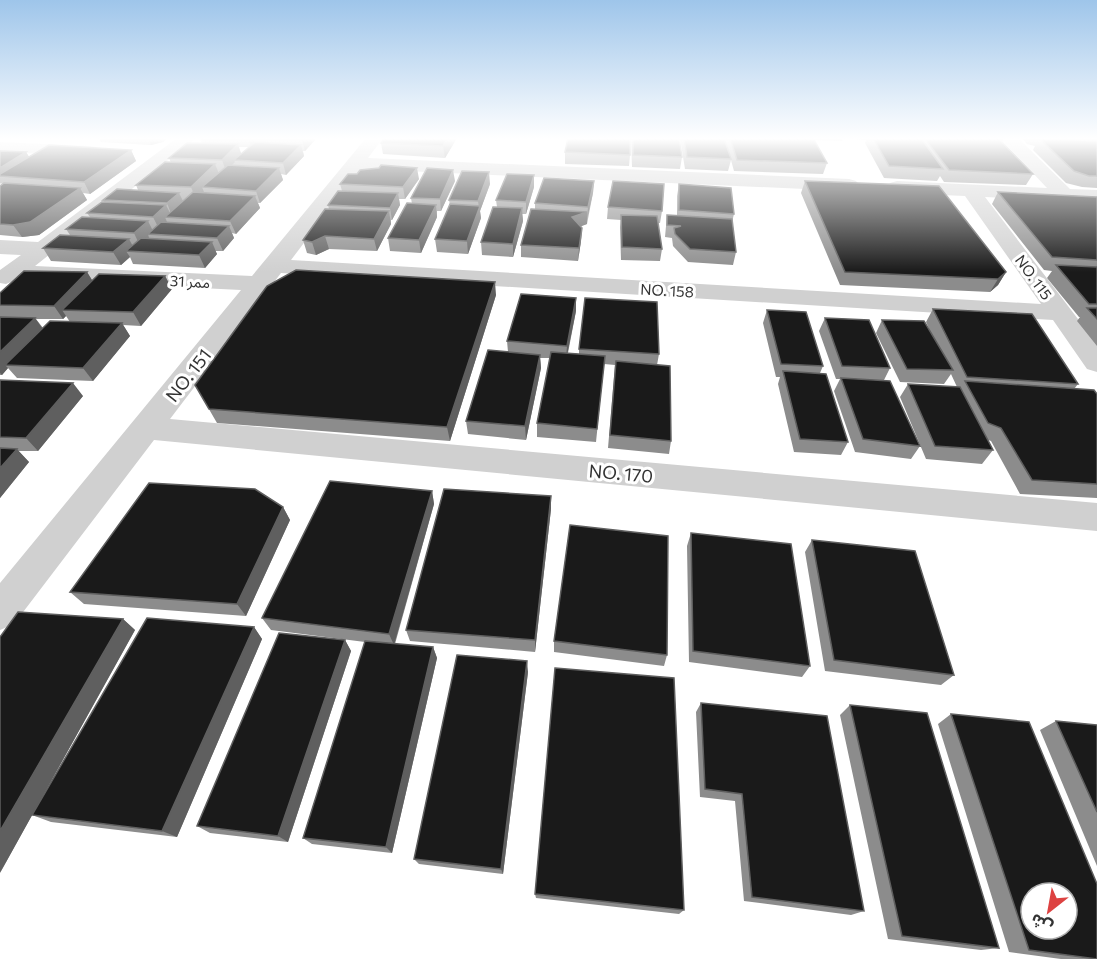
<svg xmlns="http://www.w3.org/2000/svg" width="1097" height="959" viewBox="0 0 1097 959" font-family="Commissioner,'Noto Sans Arabic',sans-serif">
	<rect width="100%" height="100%" fill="#fff"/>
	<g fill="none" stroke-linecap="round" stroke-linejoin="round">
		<path fill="#d0d0d0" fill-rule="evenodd" d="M177 138H196L35 266 252 276 366 138H383L368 158 849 179 856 181 859 185 856 189 849 191 360 169 291 260 1041 304 965 196 897 193 890 191 887 187 890 183 897 181 1047 188 1000 138H1018L1070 189 1097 190V202L985 197 1097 344V372L1087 369 1053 320 281 273 170 419 1097 503V531L154 440 14 624 0 630V583L241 290 18 279 6 284 0 283V270L21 255 0 254V240L38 242Z
			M0 142 89 146 95 147 98 151 95 155 89 156 0 152Z"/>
	</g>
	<path fill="#8c8c8c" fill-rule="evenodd" d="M99 138H168L163 142 151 145 101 142Z
		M200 138H314L315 140 305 151H303L304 156 286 175 281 174 283 180 260 203H258L260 208 236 234 232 233 234 238 223 251H215L217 254 205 268 133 264 130 257 121 265 51 261 43 248 70 235 66 229 90 217 87 213 104 202 103 200 138 190 136 185 171 163 169 158 202 143ZM238 147H249L241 154Z
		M384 138H457L445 158 383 154 381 143Z
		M631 138H679L682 157 680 169 632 167Z
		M680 138H843L842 141 814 140 827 163 823 174 734 171 731 160 728 171 685 169Z
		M844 138H1004L1002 142 1033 174 1026 185 944 182 940 176 937 181 884 178 865 143 866 140 845 139Z
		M1022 138H1097V188L1082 187 1066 183 1033 150 1035 146 1027 144Z
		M131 150 136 161 90 194 83 193 87 200 39 235 22 237 0 235V186L2 184 1 183 0 184V151L26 152 29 157Z
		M565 152 630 155 629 166 565 164Z
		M534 175V187L526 214H522L523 221 513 257 482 255 481 242 497 207 496 200Z
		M419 179 405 199H399L400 205 392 220H391V224L377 251 329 249 316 255 307 253 303 240 329 209 328 205 342 191 340 184Z
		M455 181 441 211H437V217L421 253 390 251 388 238 412 204 411 198Z
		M594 181 593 193 587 224 580 226 582 228 581 241 578 261 521 257V245L535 209V203Z
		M805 181 1006 272 998 285 990 292 840 285 801 193Z
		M490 184 480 211 481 218 468 254 437 252 435 239 450 205 449 200Z
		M679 184 734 214 732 222 736 252 733 265 688 262 673 246 672 238 665 237 667 215 677 216V196Z
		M998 192 1097 197V346L1077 321 1080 317H1079L1047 278 1052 271 1044 270 992 204Z
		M608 207 662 211 660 223H658L662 249 660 261 621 260 620 227 621 220 607 219Z
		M87 272 92 280 165 276 172 289 141 326 123 325 130 336 93 381 17 378 8 368 2 375H0V293ZM66 316 70 322 43 328 36 319H63Z
		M496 295 450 441 217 423 195 385Z
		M933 309 1078 384 1074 389 1097 394V498L1020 494 991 441 988 440 993 450 982 464 926 459 900 397 908 384 957 387 951 374 944 384 900 382 876 333 882 320 932 335 926 322Z
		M767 310 823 366 820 373 848 442 841 455 794 452 778 384 780 377H776L763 323Z
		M576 311 568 353 579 354V349L659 354 657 365 671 441 669 454 608 448 615 365 604 364 596 442 537 437V423L550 358H540L541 368 526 440 468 434 466 421 508 352 507 341Z
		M825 318 890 368 884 380 920 446 911 459 855 452 834 391 840 379H836L819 331Z
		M0 380 83 396 38 451H18L29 462 0 498Z
		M432 491 434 504 395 644 433 647 437 658 392 853 312 844 303 838 365 642 271 630 262 618Z
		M283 507 290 520 246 616 84 604 70 592Z
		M551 509 535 652 410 641 406 630Z
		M691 533 810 666 802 677 689 662 687 546Z
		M812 540 954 675 941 685 825 671 805 552Z
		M123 619 135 630 40 801 254 627 262 639 177 837 51 822 32 815 0 873Z
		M345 640 351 651 288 842 210 833 197 826Z
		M554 641 667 655 664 666 554 652Z
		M528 672 503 874 419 864 414 859Z
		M701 703 864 911 851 915 744 901 735 801 700 797 696 712Z
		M850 705 999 948 981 950 888 939 840 715Z
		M951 714 1097 959H1061L1009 952 938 724Z
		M1056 721 1097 725V866L1040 730Z
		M535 894 684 910 679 914 536 898Z"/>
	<path fill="#5f5f5f" d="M148 138H168L163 142 151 145Z
		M248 138H260H253L255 143 251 147Z
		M304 138H314L315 140 305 151 302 140Z
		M448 138H457L445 158 443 146Z
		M238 144 242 156 234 160 235 162 226 171 222 160Z
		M301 145 304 156 286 175 283 163Z
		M131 150 136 161 90 194 84 182Z
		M26 152 33 163 0 176V168Z
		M215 164 220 176 202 187 204 192 196 199 191 187Z
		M279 168 283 180 260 203 256 191Z
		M417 168 419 179 405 199 403 187Z
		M453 170 455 181 441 211 440 199Z
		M489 172 490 184 480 211 481 218 468 254 467 241 479 208 478 201Z
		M534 175V187L526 214V202Z
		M594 181 593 193 587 219 588 207Z
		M80 188 87 200 39 235 22 237 13 225Z
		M179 193 185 205 172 216 167 203Z
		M398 193 400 205 392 220 390 208Z
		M255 196 260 208 236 234 230 221Z
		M166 205 172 217H165L167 222 159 229 153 217Z
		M436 205 437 217 421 253 419 240Z
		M522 208 523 221 513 257V244Z
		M389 211 391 224 377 251 374 239Z
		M587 212V224L572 230V217Z
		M148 221 154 233 148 234 149 238 140 246 134 233Z
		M229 226 234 238 223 251 217 238Z
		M582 228 581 241 578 261 579 248Z
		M325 236 329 249 316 255 312 242Z
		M129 239 136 252 126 251 130 257 121 265 113 252Z
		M212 242 217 254 205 268 199 255Z
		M87 272 95 285 62 310 66 316 63 319 54 306Z
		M1006 272 998 285 990 292 998 279Z
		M165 276 172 289 141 326 133 312Z
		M495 282 496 295 450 441 447 427Z
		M576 298V311L566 360 567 346Z
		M35 318 45 332 5 365 8 368 2 375 0 373V352Z
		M122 323 130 336 93 381 83 368Z
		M540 355 541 368 526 440 525 426Z
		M73 383 83 396 38 451 26 438Z
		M17 449 29 462 0 498V468Z
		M432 491 434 504 394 645 389 634Z
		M551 496V509L535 652V640Z
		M283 507 290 520 246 616 237 604Z
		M123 619 135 630 0 873V831Z
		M254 627 262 639 177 837 162 831Z
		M345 640 351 651 288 842 278 836Z
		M433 647 437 658 392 853 386 847Z
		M527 661 528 672 503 874 501 869Z"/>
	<path fill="#1a1a1a" stroke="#5f5f5f" stroke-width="1.5" fill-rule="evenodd" d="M253 138H304L302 140Z
		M384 138H448L443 146 381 143Z
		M568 138H630V155L565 152Z
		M633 138H679L682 157 633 155Z
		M684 138H724L731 159 687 157Z
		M730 138H813L827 163 737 160Z
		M873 138H921L943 169 889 166Z
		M924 138H998L1033 174 949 170Z
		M1039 138 1097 141V176H1089L1074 171Z
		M255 142 301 145 283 163 234 160Z
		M187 143 238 144 222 160 169 158Z
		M49 145 131 150 84 182 0 176V174Z
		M0 151 26 152 0 168Z
		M165 162 215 164 191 187 136 185Z
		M228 165 279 168 256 191 202 187Z
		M381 165 417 168 403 187 340 184 348 174H357L360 170 379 168Z
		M427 168 453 170 440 199 411 198Z
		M462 171 489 172 478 201 449 200Z
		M507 174 534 175 526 202 496 200Z
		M544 178 594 181 588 207 535 203Z
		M613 181 664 184 662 211 608 207Z
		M805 181 939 186 1006 272 998 279 845 272Z
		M4 183 80 188 30 222 13 225 0 224V186Z
		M679 184 731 188 734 214 679 210Z
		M117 189 179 193 167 203 103 200Z
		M338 191 398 193 390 208 328 205Z
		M193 192 255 196 230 221 165 217Z
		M998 192 1097 197V260L1052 257Z
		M102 202 166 205 153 217 87 213Z
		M407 203 436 205 419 240 388 238Z
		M450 204 480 206 467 241 435 239Z
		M493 207 522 208 513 244 481 242Z
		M325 209 389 211 374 239 325 236 312 242 303 240Z
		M531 209 587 212 572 217 582 228 579 248 521 245Z
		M621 215 657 216 662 249 622 247Z
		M667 215 732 219 736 252 690 249 675 234 674 228 681 226 667 225Z
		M82 217 148 221 134 233 66 229Z
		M161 222 229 226 217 238 148 234Z
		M60 235 129 239 113 252 43 248Z
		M141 238 212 242 199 255 126 251Z
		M1056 265 1097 267V304H1089Z
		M296 270 495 282 447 427 209 409 195 385 267 286Z
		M24 271 87 272 54 306 0 305V293Z
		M99 274 165 276 133 312 62 310Z
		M521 294 576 298 567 346 507 341Z
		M585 298 657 302 659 354 579 349Z
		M1087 308H1097V319Z
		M933 309 1032 314 1078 384 967 377Z
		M767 310 806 312 823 366 781 364Z
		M0 317 35 318 0 352Z
		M825 318 869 320 890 368 842 366Z
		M882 320 924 321 953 370 907 369Z
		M50 321 122 323 83 368 5 365Z
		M488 350 540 355 525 426 466 421Z
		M551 352 605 356 597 429 537 423Z
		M616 361 670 366 671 441 610 435Z
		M783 371 826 374 848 442 800 439Z
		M841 378 890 381 920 446 863 439Z
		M0 380 73 383 26 438 0 437Z
		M965 381 1094 390 1097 394V484L1032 480 1001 428 988 423Z
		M908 384 960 387 993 450 935 446Z
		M0 448 17 449 0 468Z
		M330 481 432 491 389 634 262 618Z
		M149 483 255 489 283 507 237 604 70 592Z
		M444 489 551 496 535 640 406 630Z
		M570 525 668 536 667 655 554 641Z
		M691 533 791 544 810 666 693 651Z
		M812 540 915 551 954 675 834 660Z
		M18 612 123 619 0 831V637Z
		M147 618 254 627 162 831 32 815Z
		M279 633 345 640 278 836 197 826Z
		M365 641 433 647 386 847 303 838Z
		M457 655 527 661 501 869 414 859Z
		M555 668 674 678 684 910 535 894Z
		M701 703 827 716 864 911 752 897 742 794 705 789Z
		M850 705 927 713 999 948 902 936Z
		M951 714 1029 722 1097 884V959L1029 950ZM1031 893H1067V929H1031Z
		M1056 721 1097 725V812Z"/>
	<linearGradient id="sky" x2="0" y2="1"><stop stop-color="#9ec5ea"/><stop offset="0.51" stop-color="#fff"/><stop offset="1" stop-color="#fff" stop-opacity="0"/></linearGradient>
	<rect width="1097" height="272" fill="url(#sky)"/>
	<g text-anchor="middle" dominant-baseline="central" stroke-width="6" stroke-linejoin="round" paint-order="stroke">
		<g font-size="15" fill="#333" stroke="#fff">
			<text transform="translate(1034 277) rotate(54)">NO. 115</text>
			<text transform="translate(190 281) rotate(3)">ممر 31</text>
			<text transform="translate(667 290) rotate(3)">NO. 158</text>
		</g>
		<g font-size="18" fill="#333" stroke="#fff">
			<text transform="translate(188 375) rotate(-52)">NO. 151</text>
			<text transform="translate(621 473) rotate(5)">NO. 170</text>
		</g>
	</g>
	<g transform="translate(1049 911) rotate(211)"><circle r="28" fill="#ffffff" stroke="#adadad" stroke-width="1.5"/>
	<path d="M0-4.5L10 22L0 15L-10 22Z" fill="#dd4241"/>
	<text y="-9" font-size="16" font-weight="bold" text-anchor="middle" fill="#333333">ش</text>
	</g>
</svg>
